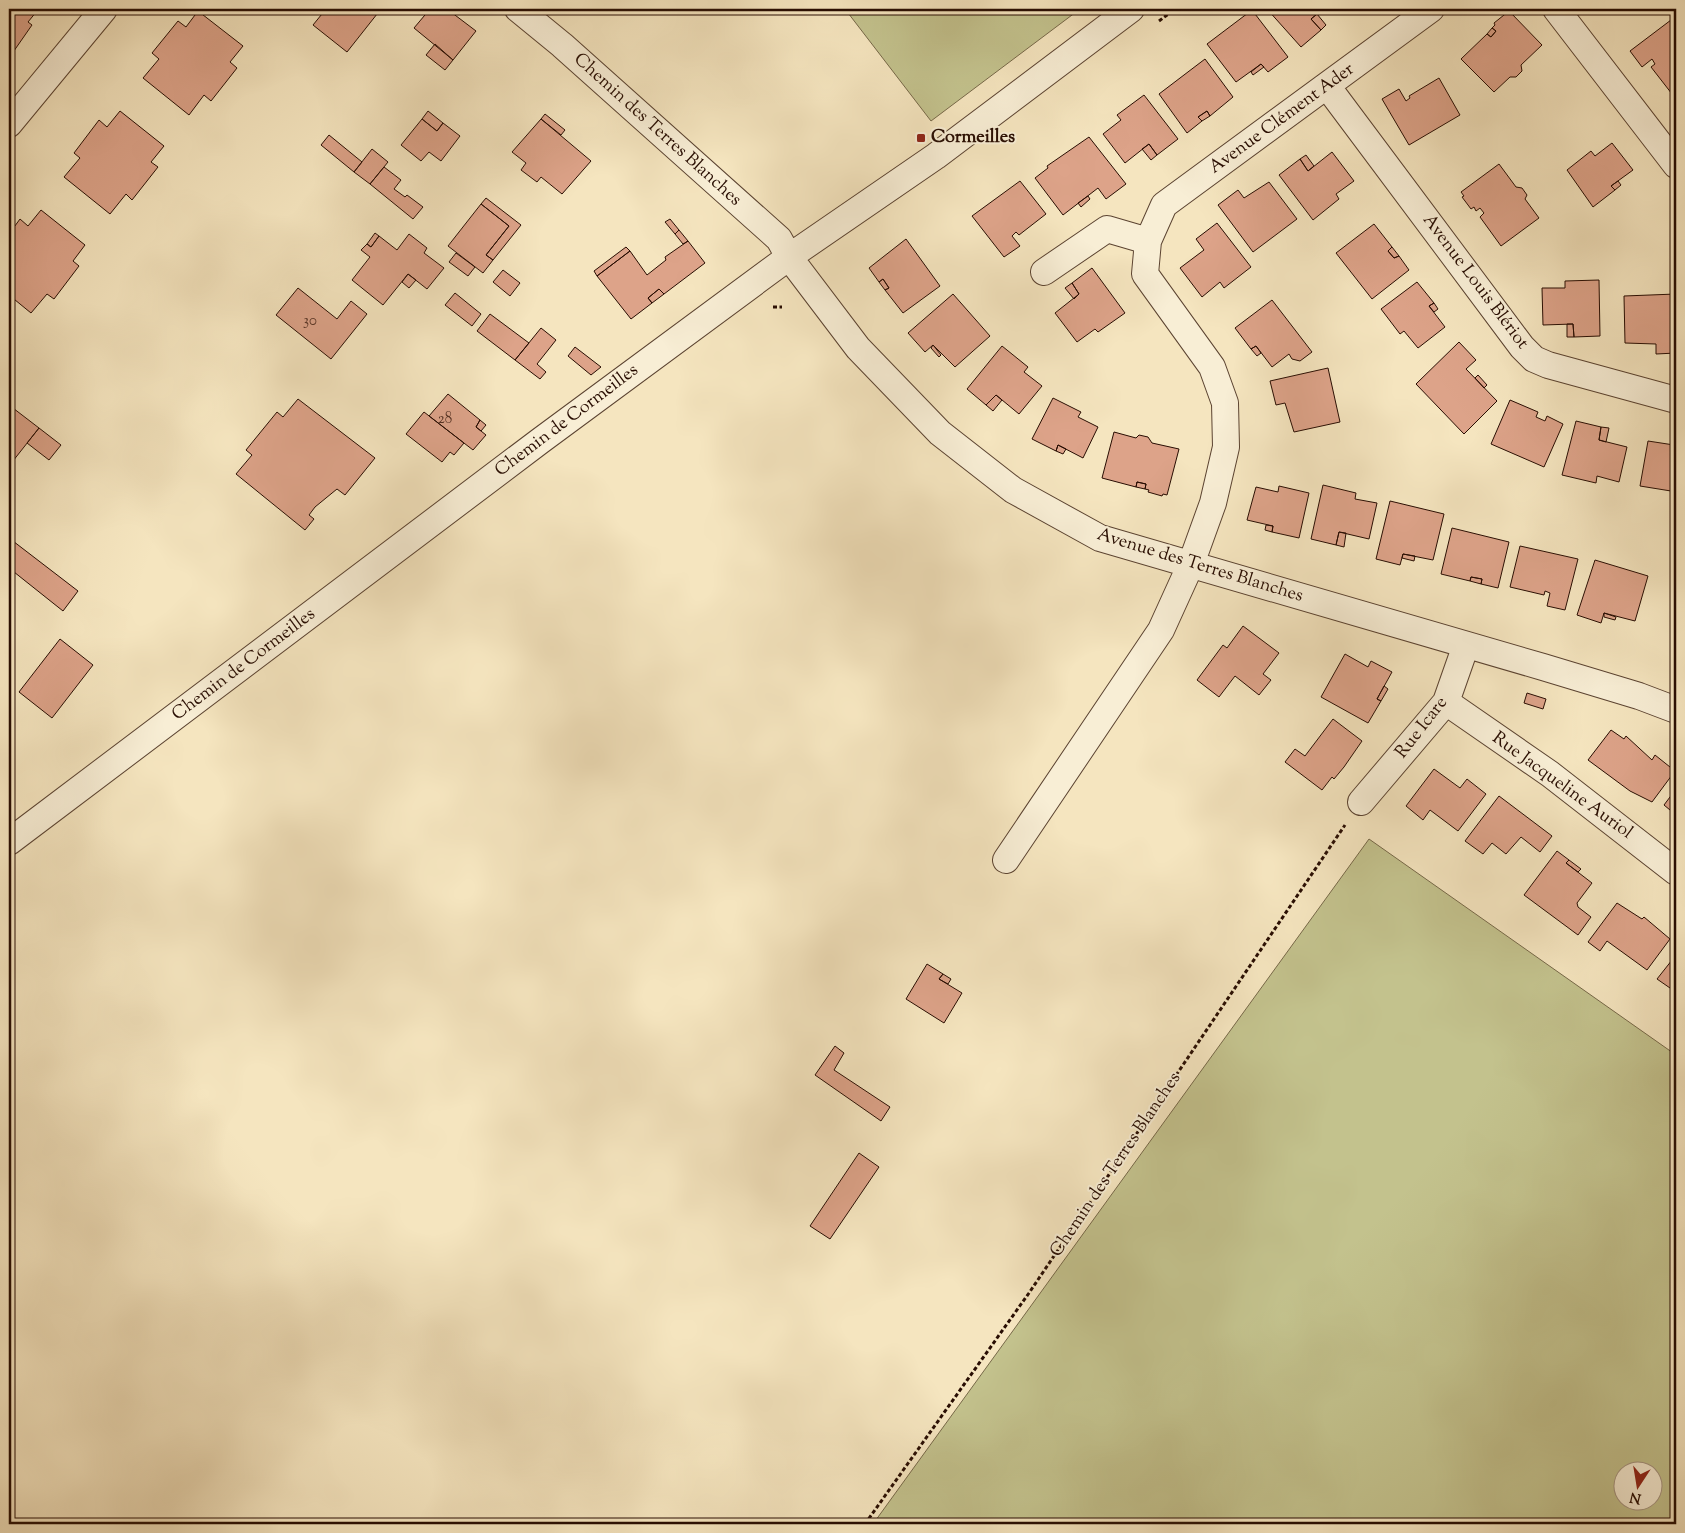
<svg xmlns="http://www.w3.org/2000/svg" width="1685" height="1533" viewBox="0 0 1685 1533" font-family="'Sorts Mill Goudy',serif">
	<rect width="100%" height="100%" fill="#f5e5bf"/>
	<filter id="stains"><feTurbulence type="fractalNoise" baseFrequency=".004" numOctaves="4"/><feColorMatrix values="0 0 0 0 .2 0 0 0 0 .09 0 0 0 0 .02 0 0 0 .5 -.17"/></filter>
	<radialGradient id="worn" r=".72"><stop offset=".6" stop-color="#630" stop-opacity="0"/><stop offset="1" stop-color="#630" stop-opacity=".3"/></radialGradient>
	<path fill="#c3c28d" stroke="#766848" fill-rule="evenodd" d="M845 9H1080L931 121Z
		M1369 839 1676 1055V1524H873ZM1622 1470H1652V1500H1622Z"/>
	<path fill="#dda389" stroke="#280d02" d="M9 9H34L37 11 28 22 32 25 9 58Z
		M326 9H381L347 52 313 25Z
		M430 9H447L476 31 453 60 414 28Z
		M1267 9H1323L1311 19 1321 30 1301 47Z
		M1252 10 1288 57 1268 72 1261 64 1236 82 1207 44Z
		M198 11 243 46 230 62 237 68 211 101 204 95 189 115 143 78 159 59 152 53 178 21 186 27Z
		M1509 11 1542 45 1521 65 1522 71 1516 77H1510L1494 92 1461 59 1487 34 1491 37 1496 31 1492 28 1495 25 1494 23Z
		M1317 14 1326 25 1321 30 1311 19Z
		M1671 20 1676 27V91L1672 94 1651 67 1655 64 1652 59 1642 67 1630 51Z
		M1492 28 1496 31 1491 37 1487 34Z
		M435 44 453 60 445 70 426 55Z
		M1205 59 1233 97 1210 116 1207 111 1198 117 1202 121 1187 133 1159 94Z
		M1261 64 1264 67 1253 75 1251 72Z
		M1439 78 1460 115 1409 145 1382 99 1399 89 1406 101 1410 98 1409 96Z
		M1144 95 1178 139 1157 155 1149 144 1125 163 1103 134 1121 120 1117 115Z
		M120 111 164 146 151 162 158 167 132 200 126 194 110 214 64 177 80 158 74 153 99 120 107 127Z
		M428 111 443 123 437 131 422 119Z
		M1207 111 1210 116 1202 121 1198 117Z
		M545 114 565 130 561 135 541 119Z
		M422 119 437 131 443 123 460 136 441 161 429 152 421 161 401 145Z
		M541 119 591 161 562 194 541 177 537 182 521 170 526 163 512 152Z
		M329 135 362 162 354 172 321 145Z
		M1089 137 1126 184 1106 199 1098 188 1063 215 1035 178 1048 168 1047 166Z
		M1612 143 1633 170 1611 186 1615 190 1593 207 1567 170 1591 151 1595 156Z
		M1149 144 1157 155 1151 160 1142 149Z
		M372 149 388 162 370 184 354 172Z
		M1332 152 1354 181 1336 194 1339 199 1313 220 1279 175 1300 159 1308 171Z
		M1306 155 1314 166 1308 171 1300 159Z
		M1499 164 1516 187 1522 188 1527 195 1525 199 1539 218 1501 246 1480 217 1484 213 1480 208 1476 211 1474 207 1471 209 1462 197 1464 196 1461 192Z
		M384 167 401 180 394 189 405 197 407 195 423 207 413 219 370 184Z
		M1020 181 1046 214 1019 235 1016 232 1012 236 1020 246 1004 257 972 216Z
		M1618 181 1621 185 1615 190 1611 186Z
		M1269 182 1297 219 1253 252 1218 205 1238 190 1244 198Z
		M1088 196 1090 199 1081 207 1078 203Z
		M486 198 521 225 493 260 486 255 509 226 481 204Z
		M481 204 509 226 486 255 493 260 483 273 448 246Z
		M41 210 85 245 73 261 79 266 54 299 47 294 31 313 9 295V234L20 219 28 226Z
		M670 219 679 230 675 234 665 222Z
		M1217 223 1251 267 1224 288 1220 282 1202 297 1180 268 1204 250 1196 239Z
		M1374 224 1392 247 1388 251 1394 258 1399 256 1409 270 1372 299 1336 253Z
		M679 230 688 241 683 244 675 234Z
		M375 233 379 236 371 247 367 244Z
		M409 234 427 248 424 253 444 268 427 289 408 274 383 305 352 280 370 257 361 250 367 244 371 247 379 236 397 250Z
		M906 239 940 286 903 313 885 290 889 288 883 279 879 282 869 268Z
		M688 241 705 263 664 294 659 289 648 298 652 303 631 319 597 276 630 251 647 275 666 260 665 257Z
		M626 247 630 251 597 276 594 271Z
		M1392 247 1399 256 1394 258 1388 251Z
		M456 253 475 267 468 276 449 262Z
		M1092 268 1125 313 1098 332 1095 329 1077 342 1055 313 1079 294 1072 283Z
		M503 270 520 283 510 296 493 282Z
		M408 274 416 280 409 288 402 282Z
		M883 279 889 288 885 290 879 282Z
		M1599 280 1600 336 1574 337 1573 324 1543 325 1542 288H1565V281Z
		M1417 282 1434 303 1429 306 1445 327 1418 348 1404 331 1400 334 1381 309Z
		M1072 283 1079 294 1074 299 1065 288Z
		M298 288 337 319 351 301 367 314 331 359 276 315Z
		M659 289 664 294 652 303 648 298Z
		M455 293 481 314 472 326 445 305Z
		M953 294 990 336 955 367 933 345 925 352 908 333Z
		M1676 294V353L1656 354V344L1625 343 1624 296Z
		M1272 300 1312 352 1300 361 1292 359 1289 354 1272 367 1256 346 1251 349 1235 328Z
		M1434 303 1438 309 1434 312 1429 306Z
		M490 314 529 343 515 360 477 331Z
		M1567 324H1573L1574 337H1567Z
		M541 328 556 340 537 364 546 372 540 379 515 360Z
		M1459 342 1476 360 1466 369 1497 401 1464 434 1416 384Z
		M933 345 941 355 939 357 931 348Z
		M1002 346 1028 367 1024 372 1042 386 1019 414 996 395 986 405 967 389Z
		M1256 346 1261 353 1257 356 1251 349Z
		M575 347 601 367 591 375 568 356Z
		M1328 368 1340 422 1294 432 1285 403 1276 405 1270 381Z
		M1478 375 1487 385 1484 388 1475 378Z
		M448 394 480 420 476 427 486 435 473 450 429 416Z
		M996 395 1002 400 993 411 986 405Z
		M1053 398 1081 412 1078 417 1098 427 1083 458 1058 445 1056 451 1032 439Z
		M298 399 375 458 345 495 337 489 315 507 309 515 314 519 305 530 236 474 252 455 246 450 277 412 283 417Z
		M1510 400 1538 412 1536 417 1545 421 1547 416 1563 424 1544 467 1491 444Z
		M9 405 39 428 9 466Z
		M424 412 464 443 454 455 450 452 442 462 406 434Z
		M480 420 486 425 481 431 476 427Z
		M1576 421 1601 427 1599 440 1627 447 1619 482 1597 476 1596 483 1562 475Z
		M1601 427 1609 428 1606 442 1599 440Z
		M39 428 61 445 49 460 27 443Z
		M1114 432 1136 438 1139 435 1148 437 1152 443 1179 449 1167 495 1163 494 1162 496 1148 492 1149 490 1145 489 1146 484 1137 482 1136 487 1102 478Z
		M1648 441 1674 445 1673 451H1676V486L1672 485 1671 491 1640 486Z
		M1058 445 1066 449 1063 454 1056 451Z
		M1137 482 1146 484 1145 489 1136 487Z
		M1323 485 1356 493 1355 499 1377 503 1369 539 1339 532 1336 545 1311 539Z
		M1279 486 1309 493 1299 538 1272 532 1273 526 1247 520 1256 487 1278 492Z
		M1390 501 1444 514 1433 560 1403 554 1400 565 1376 559Z
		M1266 525 1273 526 1272 532 1265 530Z
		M1452 528 1509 542 1498 588 1481 584 1482 579 1471 577 1470 581 1441 574Z
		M1339 532 1346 533 1344 547 1336 545Z
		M9 538 78 591 63 611 9 568Z
		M1520 546 1578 559 1565 610 1547 606 1550 593 1545 591 1544 595 1510 587Z
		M1403 554 1415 556 1414 561 1402 558Z
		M1595 560 1648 576 1635 621 1604 613 1601 623 1577 615Z
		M1471 577 1482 579 1481 584 1470 581Z
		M1604 613 1616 617 1615 620 1604 617Z
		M1243 626 1279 653 1263 674 1271 680 1259 695 1235 676 1219 697 1197 680 1223 645 1227 648Z
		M60 639 93 665 52 718 19 692Z
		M1345 654 1368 667 1371 661 1392 672 1377 699 1381 701 1368 723 1321 697Z
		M1384 686 1388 689 1381 701 1377 699Z
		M1527 693 1546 699 1543 709 1524 703Z
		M1333 719 1362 741 1344 767 1334 779 1332 777 1322 790 1285 762 1295 749 1305 756Z
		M1611 730 1624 739 1626 736 1652 760 1655 755 1675 771 1652 802 1630 791 1588 760Z
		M1434 769 1460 788 1467 779 1486 794 1458 831 1430 810 1423 820 1406 806Z
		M1676 789V815L1664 805Z
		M1499 796 1552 836 1540 852 1521 837 1506 854 1492 843 1483 854 1465 841Z
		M1557 851 1569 860 1566 863 1592 883 1577 903 1578 907 1591 917 1578 935 1524 895Z
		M1569 860 1581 869 1578 872 1566 863Z
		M1617 903 1642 919 1644 917 1670 939 1647 970 1607 941 1600 951 1588 942Z
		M1676 955V980L1670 988 1657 979Z
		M927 964 943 974 939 979 962 993 944 1023 906 999Z
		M943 974 951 979 948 984 939 979Z
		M835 1046 844 1053 834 1070 890 1107 881 1121 815 1075Z
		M859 1153 879 1167 830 1239 810 1226Z"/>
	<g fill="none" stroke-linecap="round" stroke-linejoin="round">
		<defs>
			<path id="street" d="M518 9 562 45 779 239 789 257 858 348 940 433 1013 490 1100 538 1543 667 1639 696 1676 710
				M1556 9 1676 165
				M1327 86 1522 347 1534 359 1548 365 1676 400
				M9 124 104 9
				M1044 272 1107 229 1148 241
				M1446 702 1550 774 1676 872
				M1361 802 1446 702 1466 645
				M9 842 540 441 789 257 936 156 1131 9
				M1006 860 1161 630 1191 564 1213 503 1226 447 1225 403 1212 367 1145 274 1148 241 1164 205 1431 9"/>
		</defs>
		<use href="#street" stroke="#5b4331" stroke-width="28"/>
		<path stroke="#280d02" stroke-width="3" stroke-dasharray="4 2.5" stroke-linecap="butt" d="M1159 21 1175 9
			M773 307H782
			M865 1524 1029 1293 1345 825"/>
		<use href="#street" stroke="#f8eed5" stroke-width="26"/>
	</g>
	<rect fill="#8f2418" stroke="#f8eed5" stroke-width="2" x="916" y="133" width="10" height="10" rx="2.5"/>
	<g text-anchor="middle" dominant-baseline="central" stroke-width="4" stroke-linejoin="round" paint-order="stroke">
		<g font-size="15" fill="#553224">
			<text x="310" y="321">30</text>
			<text x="445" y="419">28</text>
		</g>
		<g font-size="18" fill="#280d02" stroke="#f8eed5">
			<text transform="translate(1282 119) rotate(-36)">Avenue Clément Ader</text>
			<text transform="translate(657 130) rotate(42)">Chemin des Terres Blanches</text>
			<text transform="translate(1475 282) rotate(53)">Avenue Louis Blériot</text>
			<text transform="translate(567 421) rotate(-37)">Chemin de Cormeilles</text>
			<text transform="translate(1200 566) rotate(17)">Avenue des Terres Blanches</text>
			<text transform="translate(244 665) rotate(-37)">Chemin de Cormeilles</text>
			<text transform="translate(1422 728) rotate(-52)">Rue Icare</text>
			<text transform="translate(1562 786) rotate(36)">Rue Jacqueline Auriol</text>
			<text transform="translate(1116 1165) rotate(-56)">Chemin des Terres Blanches</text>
		</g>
		<g font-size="18" font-weight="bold" fill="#280d02" stroke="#f8eed5" text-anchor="start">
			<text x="931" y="138">Cormeilles</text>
		</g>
	</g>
	<rect width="1685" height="1533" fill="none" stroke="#f5e5bf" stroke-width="30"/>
	<rect x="10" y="10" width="1665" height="1513" fill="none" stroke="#280d02" stroke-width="2.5"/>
	<rect x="15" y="15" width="1655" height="1503" fill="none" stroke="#280d02"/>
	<g transform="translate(1638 1486) rotate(192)"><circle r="24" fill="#f8eed5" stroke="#a59481"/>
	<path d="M0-4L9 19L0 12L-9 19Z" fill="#8f2418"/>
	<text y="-8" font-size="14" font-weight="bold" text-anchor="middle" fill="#280d02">N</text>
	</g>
	<rect width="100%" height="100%" filter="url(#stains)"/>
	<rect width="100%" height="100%" fill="url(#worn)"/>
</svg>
